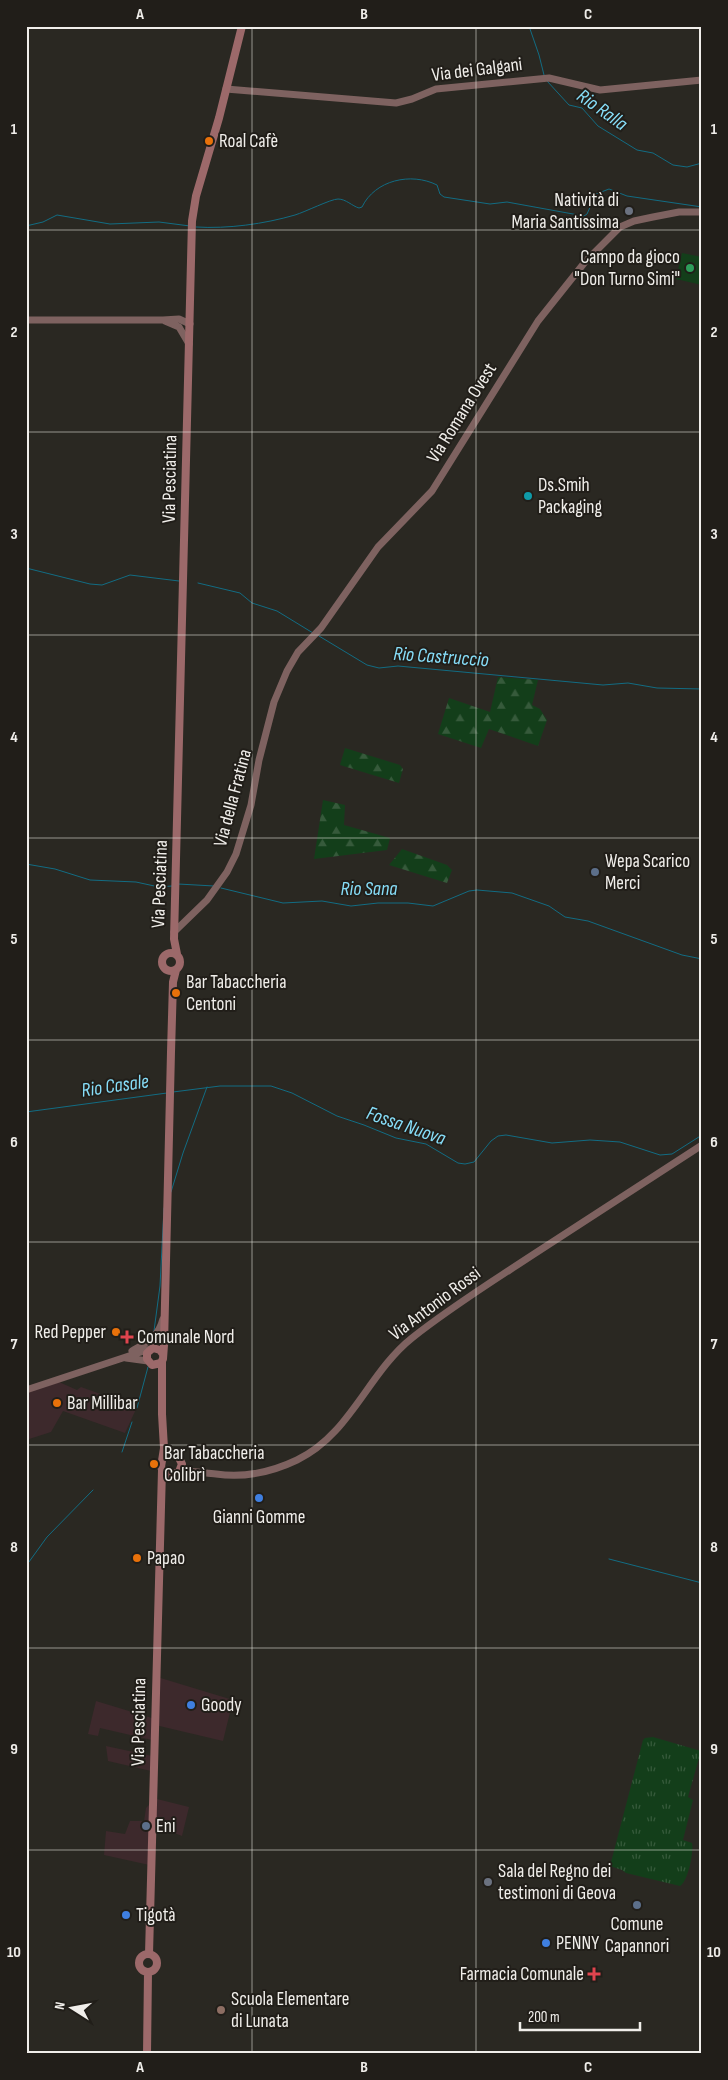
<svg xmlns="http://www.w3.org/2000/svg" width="728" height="2080" viewBox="0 0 728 2080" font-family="'Sofia Sans Condensed',sans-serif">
	<defs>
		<pattern id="grass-tufts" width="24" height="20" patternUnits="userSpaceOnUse" patternTransform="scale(1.25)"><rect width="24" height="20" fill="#133e1a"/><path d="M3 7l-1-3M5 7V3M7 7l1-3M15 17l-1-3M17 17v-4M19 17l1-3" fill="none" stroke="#365a3b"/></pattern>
		<pattern id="forest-firs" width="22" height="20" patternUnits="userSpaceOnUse" patternTransform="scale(1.25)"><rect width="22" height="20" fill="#133e1a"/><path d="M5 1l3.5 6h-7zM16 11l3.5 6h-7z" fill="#365a3b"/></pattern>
	</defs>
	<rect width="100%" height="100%" fill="#2a2822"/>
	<path fill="#3d292c" d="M59 1382 77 1390 81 1387 137 1407 125 1433 63 1411 51 1432 26 1440V1393Z
		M154 1676 233 1700 223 1741 151 1724 152 1740 100 1728 98 1736 88 1734 96 1701 152 1718Z
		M106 1746 157 1757V1799L189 1807 182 1836 156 1826 154 1866 104 1855 106 1831 125 1834 130 1821H144L146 1808 150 1804 151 1771 108 1761Z"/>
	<path fill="url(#grass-tufts)" d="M653 1737 701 1751 688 1797 693 1800 683 1840 692 1843C694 1851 688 1882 680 1886L626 1873 622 1870 610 1866 643 1740 645 1738Z"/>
	<path fill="url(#forest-firs)" d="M498 677 538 680 532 705 540 709 547 720 538 746 489 729 481 748 438 734 449 698 490 712Z
		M345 748 400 765 403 769 399 783 340 765Z
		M323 800 345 805 344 825 390 838 387 850 314 859Z
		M402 849 447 865 452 870 447 883 389 865Z"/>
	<path fill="#133e1a" d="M682 253 702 257V285L676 279Z"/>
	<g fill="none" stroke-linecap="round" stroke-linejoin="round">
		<path stroke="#126c83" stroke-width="1" d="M529 26 539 55 544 75
			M547 81 569 105 582 108 598 126 637 150 653 153 673 165 687 167 702 163
			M26 226 43 222 57 215 110 224 159 222 190 226
			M196 227C228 229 264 224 295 215 305 212 331 199 338 199 346 199 352 206 359 208L362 207C375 180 411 172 437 185L440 194 444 197 490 204 507 202 584 216 587 214 596 194 609 189 627 196 702 207
			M26 568 90 584 102 585 130 575 179 581
			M198 583 240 593 252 603 277 611 313 633
			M319 636 367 665 379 668 398 666 603 685 628 683 657 688 702 689
			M26 864 55 869 90 880 136 882 159 887 172 886
			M178 884 214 886
			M221 888 283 903 322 901 351 906 378 903H408L433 906 469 891 477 890 512 893 549 906 565 917 588 921 682 955 702 959
			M173 1092 220 1086H271L292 1093 337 1116 364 1125 396 1138 426 1144 458 1163 465 1164 474 1162 491 1141 498 1136 506 1135 552 1143 590 1140 620 1142 660 1155 672 1154 702 1135
			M26 1112 167 1093
			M171 1192 183 1153 207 1087
			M154 1331 160 1286 164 1208
			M137 1408 148 1367
			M122 1452 132 1422
			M609 1559 702 1583
			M26 1566 47 1537 93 1490"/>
		<path stroke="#7e6260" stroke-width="7" d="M226 89 396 103 412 99 436 89 549 78 600 90 702 80
			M26 320H163L179 319 190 324
			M165 321 179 327 189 344
			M174 932 207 900 227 872 236 854 251 805 259 760 274 702 287 671 298 652 321 628 378 547 432 491 538 321 585 262 620 227 634 221 653 217 679 212H702
			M132 1351C147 1342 158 1338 163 1319
			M126 1358 148 1361
			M26 1390 153 1348
			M179 1472C192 1470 203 1473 216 1474 244 1478 272 1472 297 1460 350 1435 368 1373 412 1338 451 1307 493 1281 534 1254 590 1218 646 1181 702 1145"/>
		<path stroke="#9c696a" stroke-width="8" d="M162 962a9 9 0 1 1 18 0a9 9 0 1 1-18 0Z
			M177 954 174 939 192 221 196 196 219 118 242 26
			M163 1354 160 1350 153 1348 147 1353V1359L152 1365 161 1363 163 1359 164 1345 171 1052 173 982 176 970
			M162 1361V1414L164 1448 161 1467 164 1473 169 1475 179 1472 182 1464 178 1456 170 1454 163 1457
			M139 1963a9 9 0 1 1 18 0a9 9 0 1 1-18 0Z
			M149 1954 162 1470
			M147 2054 148 1972"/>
	</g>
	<path fill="none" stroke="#f0eeea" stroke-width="1" stroke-opacity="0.55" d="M252 26V2054M476 26V2054M26 230H702M26 432H702M26 635H702M26 838H702M26 1040H702M26 1242H702M26 1445H702M26 1648H702M26 1850H702"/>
	<g fill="#e8710a" stroke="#211e19" stroke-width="2">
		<circle cx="209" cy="141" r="5"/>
		<circle cx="176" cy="993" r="5"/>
		<circle cx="116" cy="1332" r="5"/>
		<circle cx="57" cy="1403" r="5"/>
		<circle cx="154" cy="1464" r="5"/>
		<circle cx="137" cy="1558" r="5"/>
	</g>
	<g fill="#6b7280" stroke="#211e19" stroke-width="2">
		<circle cx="629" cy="211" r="5"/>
		<circle cx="488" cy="1882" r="5"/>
	</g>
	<circle fill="#2e9e5b" stroke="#211e19" stroke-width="2" cx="690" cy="268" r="5"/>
	<circle fill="#0f9aa8" stroke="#211e19" stroke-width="2" cx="528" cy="496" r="5"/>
	<g fill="#5c6f8a" stroke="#211e19" stroke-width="2">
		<circle cx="595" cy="872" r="5"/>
		<circle cx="146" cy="1826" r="5"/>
		<circle cx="637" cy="1905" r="5"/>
	</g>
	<g fill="#e0444e" stroke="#211e19" stroke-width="2">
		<path d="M124.5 1329.5h5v5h5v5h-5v5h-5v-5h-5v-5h5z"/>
		<path d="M591.5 1966.5h5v5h5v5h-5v5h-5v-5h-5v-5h5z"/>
	</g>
	<g fill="#3f7fe0" stroke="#211e19" stroke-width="2">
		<circle cx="259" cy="1498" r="5"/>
		<circle cx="191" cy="1705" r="5"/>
		<circle cx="126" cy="1915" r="5"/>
		<circle cx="546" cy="1943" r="5"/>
	</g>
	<circle fill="#8d6e63" stroke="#211e19" stroke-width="2" cx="221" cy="2010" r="5"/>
	<g text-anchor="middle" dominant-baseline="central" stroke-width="4" stroke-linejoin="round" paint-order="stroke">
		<g font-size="19" fill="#f0eeea" stroke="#211e19">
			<text transform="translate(477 70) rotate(-7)">Via dei Galgani</text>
			<text transform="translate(462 413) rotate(-58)">Via Romana Ovest</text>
			<text transform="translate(170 479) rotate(-89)">Via Pesciatina</text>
			<text transform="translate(233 798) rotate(-75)">Via della Fratina</text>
			<text transform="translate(160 884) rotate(-88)">Via Pesciatina</text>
			<text transform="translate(435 1304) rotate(-37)">Via Antonio Rossi</text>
			<text transform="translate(139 1722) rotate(-89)">Via Pesciatina</text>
		</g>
		<g font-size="19" fill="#f0eeea" stroke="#211e19" text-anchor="start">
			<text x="219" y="141">Roal Cafè</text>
			<text x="619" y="200" text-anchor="end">Natività di<tspan x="619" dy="22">Maria Santissima</tspan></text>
			<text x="680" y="257" text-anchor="end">Campo da gioco<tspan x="680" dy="22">"Don Turno Simi"</tspan></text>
			<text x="538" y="485">Ds.Smih<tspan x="538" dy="22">Packaging</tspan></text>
			<text x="605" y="861">Wepa Scarico<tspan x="605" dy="22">Merci</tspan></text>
			<text x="186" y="982">Bar Tabaccheria<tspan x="186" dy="22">Centoni</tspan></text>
			<text x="106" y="1332" text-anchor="end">Red Pepper</text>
			<text x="137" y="1337">Comunale Nord</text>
			<text x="67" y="1403">Bar Millibar</text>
			<text x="164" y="1453">Bar Tabaccheria<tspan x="164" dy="22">Colibrì</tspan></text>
			<text x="259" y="1517" text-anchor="middle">Gianni Gomme</text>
			<text x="147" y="1558">Papao</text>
			<text x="201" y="1705">Goody</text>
			<text x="156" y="1826">Eni</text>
			<text x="498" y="1871">Sala del Regno dei<tspan x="498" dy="22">testimoni di Geova</tspan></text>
			<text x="136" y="1915">Tigotà</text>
			<text x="637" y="1924" text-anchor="middle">Comune<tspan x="637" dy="22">Capannori</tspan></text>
			<text x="556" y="1943">PENNY</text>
			<text x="584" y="1974" text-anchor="end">Farmacia Comunale</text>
			<text x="231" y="1999">Scuola Elementare<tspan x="231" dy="22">di Lunata</tspan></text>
		</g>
		<g font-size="20" font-style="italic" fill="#87def9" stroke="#211e19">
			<text transform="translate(602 110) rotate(35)">Rio Ralla</text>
			<text transform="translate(441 657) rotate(4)">Rio Castruccio</text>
			<text x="369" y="889">Rio Sana</text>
			<text transform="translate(115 1086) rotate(-8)">Rio Casale</text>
			<text transform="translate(406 1126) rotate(19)">Fossa Nuova</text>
		</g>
	</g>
	<rect width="728" height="2080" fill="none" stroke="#211e19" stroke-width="55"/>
	<g transform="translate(72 2008) rotate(281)" stroke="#211e19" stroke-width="4" paint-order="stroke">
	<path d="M0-4L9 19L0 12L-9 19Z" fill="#f0eeea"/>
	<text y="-8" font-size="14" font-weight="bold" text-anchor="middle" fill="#f0eeea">N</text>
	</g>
	<path d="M520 2022v8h120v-8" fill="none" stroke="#f0eeea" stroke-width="2.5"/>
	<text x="528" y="2022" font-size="15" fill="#f0eeea" stroke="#211e19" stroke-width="4" paint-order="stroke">200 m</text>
	<rect x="28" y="28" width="672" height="2024" fill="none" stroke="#f0eeea" stroke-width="2"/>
	<g font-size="16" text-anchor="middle" font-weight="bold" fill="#f0eeea">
		<text x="140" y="19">A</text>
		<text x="364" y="19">B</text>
		<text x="588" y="19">C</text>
		<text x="14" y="134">1</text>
		<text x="714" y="134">1</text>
		<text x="14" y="337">2</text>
		<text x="714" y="337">2</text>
		<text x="14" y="539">3</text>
		<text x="714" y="539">3</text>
		<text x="14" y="742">4</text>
		<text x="714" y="742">4</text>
		<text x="14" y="944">5</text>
		<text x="714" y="944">5</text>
		<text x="14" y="1147">6</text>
		<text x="714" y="1147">6</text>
		<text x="14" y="1349">7</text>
		<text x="714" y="1349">7</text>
		<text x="14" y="1552">8</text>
		<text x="714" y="1552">8</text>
		<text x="14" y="1754">9</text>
		<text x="714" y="1754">9</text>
		<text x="14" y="1957">10</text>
		<text x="714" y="1957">10</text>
		<text x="140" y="2072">A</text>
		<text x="364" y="2072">B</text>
		<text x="588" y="2072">C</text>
	</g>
</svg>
